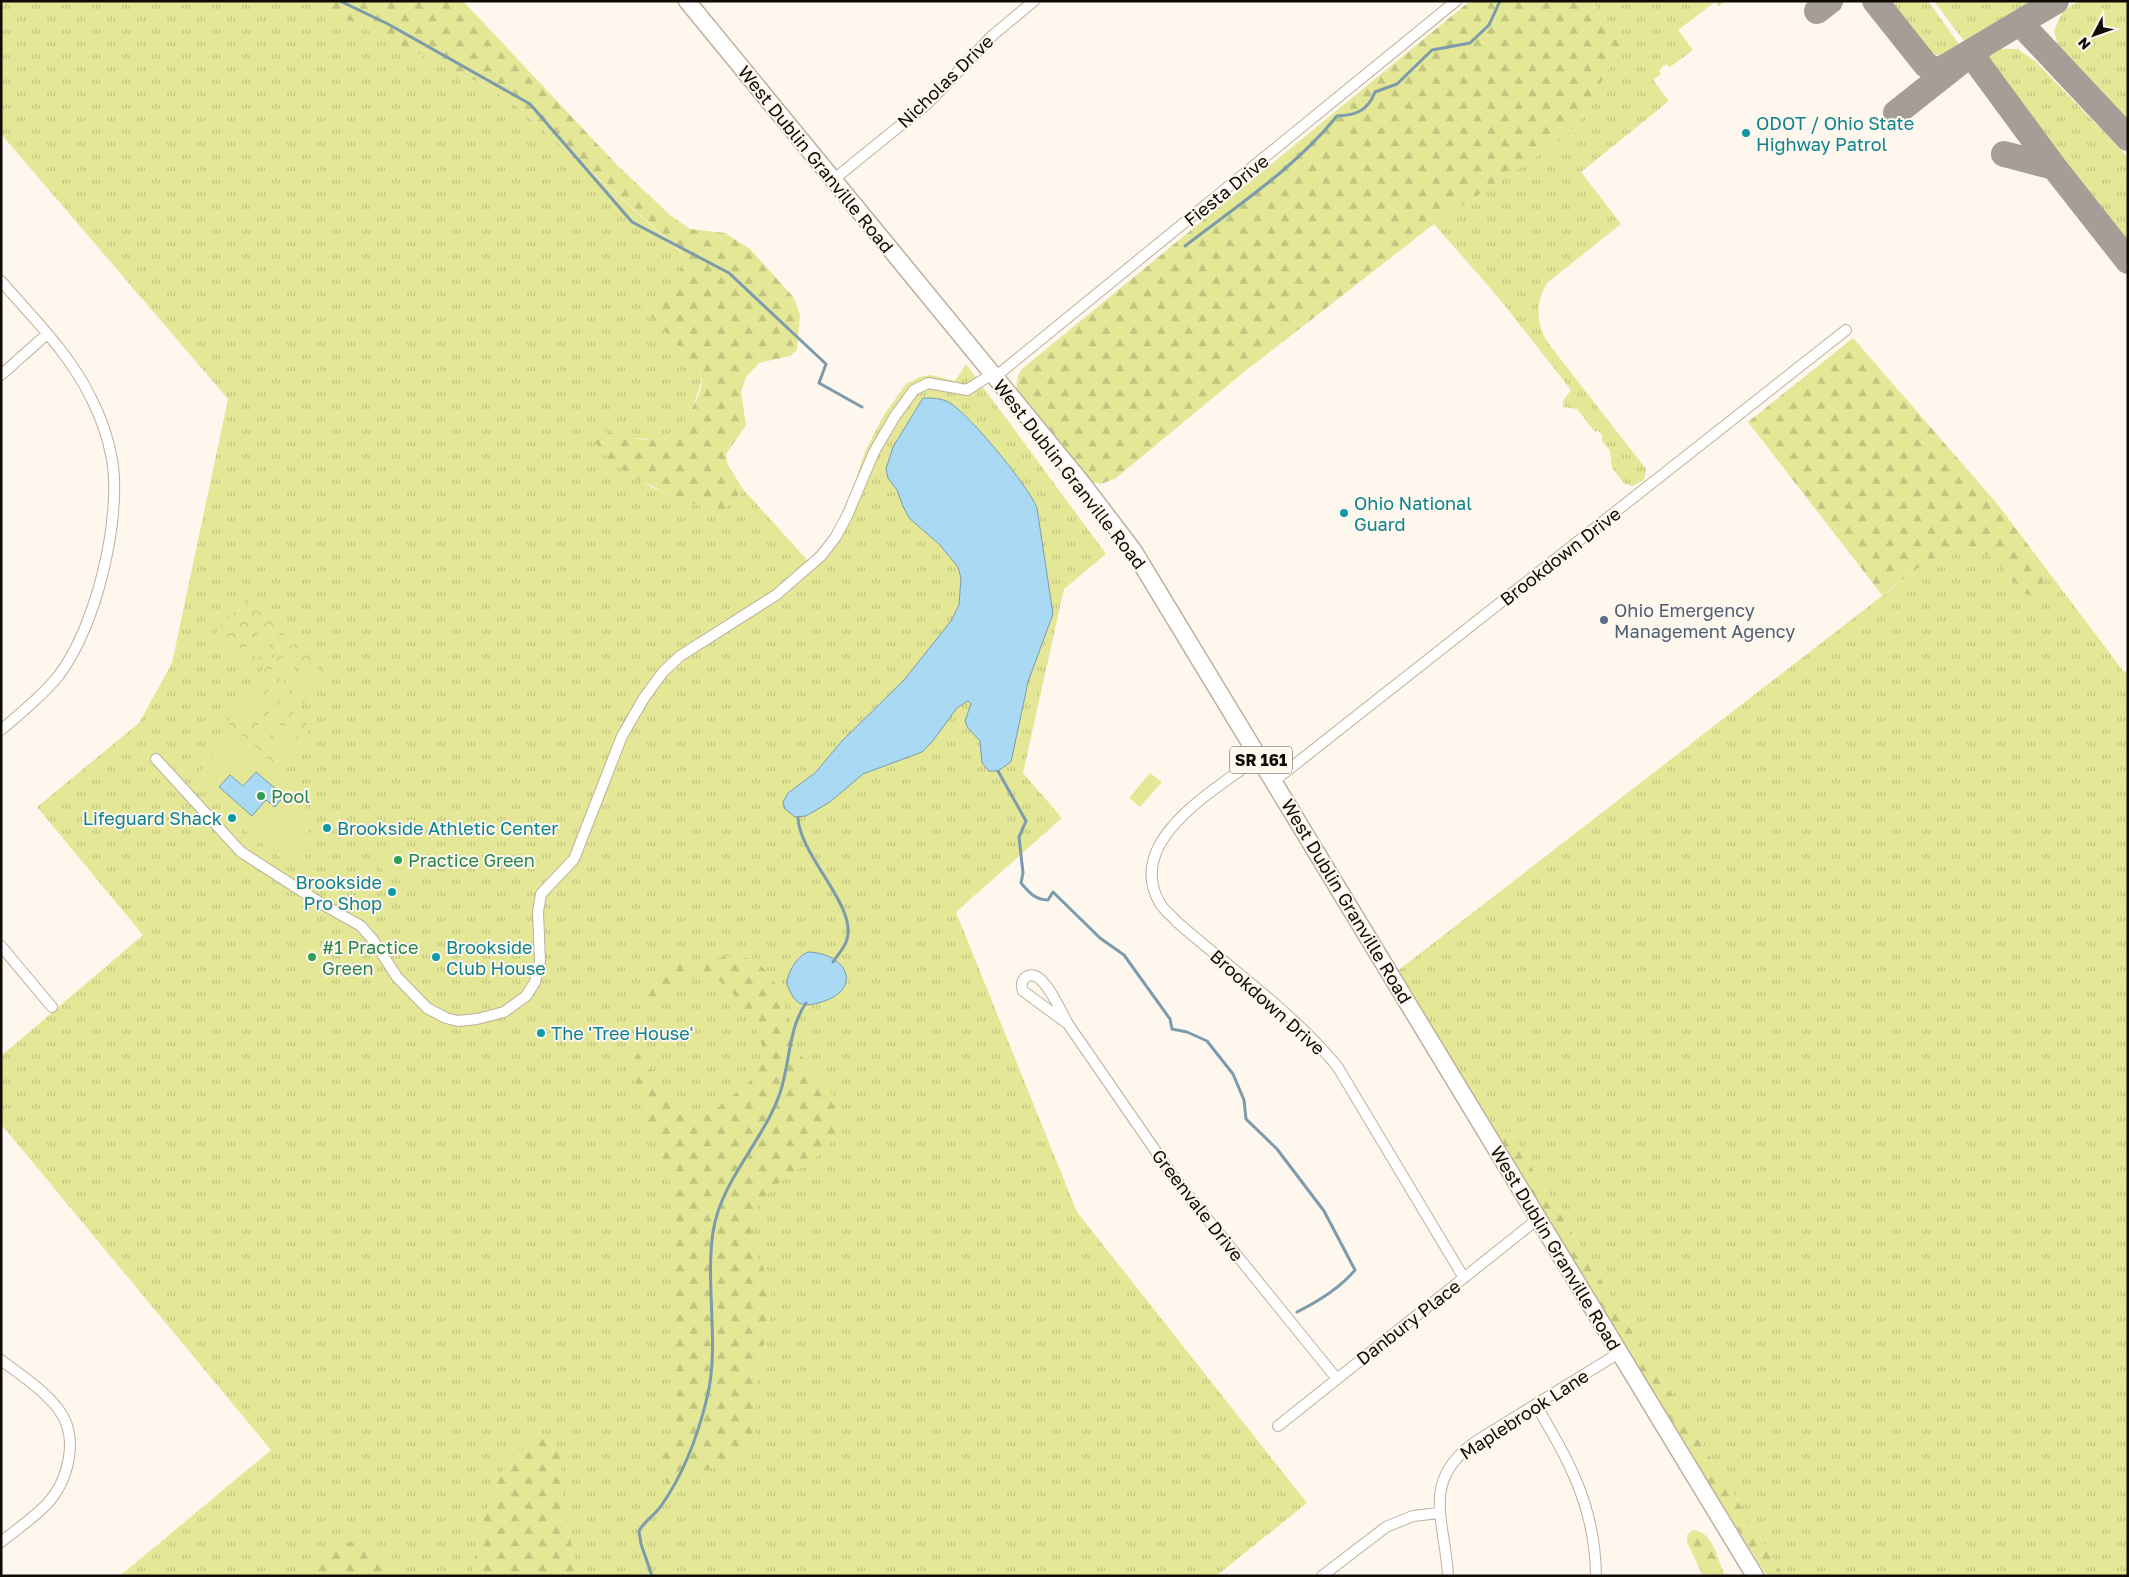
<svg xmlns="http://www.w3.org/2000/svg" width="2129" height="1577" viewBox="0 0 2129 1577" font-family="'Golos Text',sans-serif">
	<defs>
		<pattern id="grass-tufts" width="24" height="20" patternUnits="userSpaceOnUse" patternTransform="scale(1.25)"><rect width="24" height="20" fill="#e3e796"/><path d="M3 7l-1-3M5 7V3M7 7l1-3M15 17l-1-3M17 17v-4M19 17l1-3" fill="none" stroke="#c2c580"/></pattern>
		<pattern id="forest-firs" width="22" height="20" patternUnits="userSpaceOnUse" patternTransform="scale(1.25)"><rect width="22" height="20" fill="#e3e796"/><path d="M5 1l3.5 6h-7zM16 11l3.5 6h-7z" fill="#c2c580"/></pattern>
		<pattern id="park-crowns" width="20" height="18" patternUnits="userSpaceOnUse" patternTransform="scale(1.25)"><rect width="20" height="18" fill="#e3e796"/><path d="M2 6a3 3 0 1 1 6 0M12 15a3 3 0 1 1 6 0" fill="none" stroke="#c2c580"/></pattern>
	</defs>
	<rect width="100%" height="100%" fill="#fdf7ee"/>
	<path fill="url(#grass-tufts)" d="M1 1H308L482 84 512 102 681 252 683 259 675 289 645 306 646 311 702 372C700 396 685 434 657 440 651 441 641 438 634 438L609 458 651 487 715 512 739 496 742 488 808 561 830 536 845 511 865 452 882 418 905 385 919 377 931 375 955 381 966 364 1106 554 1064 589 1023 773 1062 818 956 912 1077 1212 1307 1503 1216 1576H120L271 1450 1 1124V1056L143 935 37 807 139 723 172 663 228 399 1 134Z
		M1592 1H1725L1719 6 1715 2 1678 30 1693 50 1670 67 1666 64 1659 70 1661 74 1653 80 1669 101 1581 172 1621 224 1547 283C1535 303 1536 323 1548 343L1646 469 1644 480 1632 486 1624 483 1612 468 1610 451 1601 439 1603 437 1598 430 1595 432 1577 409 1563 407V401L1571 390 1498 297 1434 224 1560 141 1578 124 1624 41Z
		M1887 1H1928L1961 47C1947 56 1937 59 1924 48Z
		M1934 1H2035L1968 43 1964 41Z
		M2079 1H2128V122L2059 50 2054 31 2063 11Z
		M2000 49H2018L2036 62 2128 157V259L1985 72 1983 59Z
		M1952 548H1975L1992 557 2025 594 2037 595 2042 587 2044 566 2124 672 2128 671V1576H1784L1510 1132H1503L1500 1142 1396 972 1922 565Z"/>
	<path fill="url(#forest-firs)" d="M308 1H463L617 165 670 215 690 229 725 233 750 249 794 298 800 315 797 350 790 356 759 363 746 377 741 392 746 425 726 454 727 463 742 488C738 499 727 510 715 512 681 499 602 472 592 433L594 428C613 433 635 441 655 440 678 438 693 409 700 391 702 385 702 378 702 372L646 311 645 305 675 289 683 259 681 251 512 102 482 84Z
		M1470 1H1592L1624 41 1578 124 1560 141 1434 224 1244 372 1116 478 1101 484 1086 480 1016 390 1018 376 1022 369Z
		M1853 338 1999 506 2044 566 2042 588 2037 595 2025 594 1992 557 1975 548H1952L1922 565 1882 595 1748 422Z
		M732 956C748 956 758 961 768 973 788 999 789 1032 804 1060 816 1080 843 1094 840 1120 836 1161 776 1172 759 1206 739 1243 766 1259 771 1292 775 1317 761 1345 758 1370 756 1391 757 1413 756 1434L753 1444 746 1452 716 1467 692 1475 678 1490 671 1491C661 1483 669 1476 670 1466L660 1451 671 1435 675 1419 677 1393 674 1333V1228L670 1180 654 1132 641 1105 630 1054 632 1050 637 1052C649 1066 675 1109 692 1114 705 1118 717 1108 726 1101 738 1091 758 1079 762 1063 769 1038 736 988 713 978 707 976 700 976 694 978 676 981 670 998 655 1006L646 1004 641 993C645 959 706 961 732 956Z
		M1503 1131 1510 1132 1784 1576H1767L1637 1368 1500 1142Z
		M538 1434C547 1434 554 1441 558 1449 563 1463 561 1481 563 1496 567 1523 572 1549 578 1576H472C480 1533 482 1505 506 1466 514 1453 523 1441 538 1434Z
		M1693 1530C1713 1531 1718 1561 1725 1576L1702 1574 1687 1542V1535Z
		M347 1542C368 1544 382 1557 392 1576H304C311 1556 326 1545 347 1542Z"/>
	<path fill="url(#park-crowns)" d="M251 596 268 611V614H271L287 628V632L256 667 253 668 236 653V650H233L217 636 216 632 248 597Z
		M293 636H296L312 650 313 653H315L332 668V671L300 707H297L281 693V689H277L262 676 261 671Z
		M260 683 311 728 277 766 227 722Z"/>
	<path fill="#e3e796" d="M268 623 280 634 257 659 245 649Z
		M293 645 304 656 282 681 270 671Z
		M312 663 324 673 301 699 290 688Z
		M259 693 271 703 248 729 236 718Z
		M274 706 286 717 264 743 252 732Z
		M290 720 302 731 279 757 267 746Z
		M231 735 290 787 311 789 309 802 306 803V810L311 811 308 839H307L304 860 298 870 236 824 240 820 193 779Z
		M1150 773 1162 782 1140 807 1129 798Z
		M399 844C411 846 421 858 420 870 410 880 386 876 378 866 375 853 387 846 399 844Z
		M309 938 318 942C323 949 327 966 322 974L305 975 299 969 303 944Z"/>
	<path fill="#aad9f4" stroke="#7c9bac" d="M923 398C932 398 942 398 950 403 970 415 1029 487 1037 508L1053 614 1028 682 1011 762 998 771H989L982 763 980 741 968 728 965 721 971 704 968 701 957 708 932 742 922 752 863 774 830 802 806 816 795 817 785 809 783 802 788 793 815 773 841 742 904 680 951 621 959 605 961 578 958 567 939 544 909 518 902 504 897 490 888 478 886 469 893 447Z
		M256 772 284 796 275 807 266 800 252 816 219 787 230 775 243 786Z
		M808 952C848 953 865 991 818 1003 800 1008 794 1003 787 984 787 973 797 956 808 952Z"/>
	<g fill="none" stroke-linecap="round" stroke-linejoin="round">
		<path stroke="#7c9bac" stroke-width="3" d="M340 1 388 24 530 104 632 222 729 273 826 364 819 383 862 407
			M1185 246C1238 205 1295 168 1337 116 1356 115 1368 111 1375 92L1397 84 1432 50 1470 43 1489 25 1500 1
			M998 771 1026 821 1019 837 1023 873 1021 883C1030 893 1034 899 1048 900L1053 892 1100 938 1124 955 1170 1019 1172 1029 1187 1032 1207 1041 1233 1074 1244 1100 1246 1119 1277 1149 1324 1211 1355 1270C1340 1288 1317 1302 1297 1312
			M798 818C800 856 857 906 847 939 845 948 838 954 833 962
			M652 1576 641 1544 639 1531C644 1521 655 1515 661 1506 683 1475 698 1435 707 1398 720 1345 705 1287 713 1232 721 1180 763 1142 780 1093 790 1064 788 1029 806 1003"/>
		<path stroke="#a49e96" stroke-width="26" d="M1875 1 1926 65 1933 69 1939 70 1949 65 2056 1
			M1817 11 1830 1
			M2020 23 2128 138
			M1896 113 1973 52 1976 61 2054 167 2128 261
			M2004 154 2054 167"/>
		<defs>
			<path id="street" d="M833 180 928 103 993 35 1034 1
				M1 281C33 318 70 354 91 398 101 417 108 438 112 459 122 519 96 627 59 675 42 696 21 713 1 730
				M1 375 47 334
				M995 377 1456 1
				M1259 757C1218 788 1121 841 1161 905 1165 911 1172 916 1177 922 1231 969 1291 1011 1337 1066L1464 1278
				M156 759 241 852 322 904 361 926 373 940 397 977 427 1008 446 1018 458 1021 477 1019 504 1012 526 996 535 982 540 961 538 912 541 894 574 859 622 736 644 698 663 672 680 656 776 595 821 556 835 538 847 516 874 452 895 416 914 390 928 383 967 390 992 374
				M1274 781 1846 330
				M1 946 52 1007
				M1068 1024C1060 1010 1052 990 1040 979 1030 970 1018 979 1023 991L1068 1024 1175 1179 1337 1379
				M1 1360C22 1376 44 1390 59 1410 80 1438 68 1482 46 1505 32 1519 16 1530 1 1542
				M1536 1405C1570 1463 1595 1506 1596 1576
				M1278 1426 1539 1218
				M1322 1576 1386 1527 1413 1516 1439 1513
				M1448 1576C1445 1519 1419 1480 1478 1440L1619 1353"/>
			<path id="primary" d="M687 1 1082 483 1133 550 1755 1576"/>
		</defs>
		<use href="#street" stroke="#beb09b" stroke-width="12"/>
		<use href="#primary" stroke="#beb09b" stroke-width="19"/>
		<use href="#street" stroke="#fff" stroke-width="10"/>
		<use href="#primary" stroke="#fff" stroke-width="16"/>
	</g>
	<g fill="#0f9aa8" stroke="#fdf7ee" stroke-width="2">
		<circle cx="1746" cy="133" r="5"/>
		<circle cx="1344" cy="513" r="5"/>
		<circle cx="232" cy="818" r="5"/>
		<circle cx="327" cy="828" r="5"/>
		<circle cx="392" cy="892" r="5"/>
		<circle cx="436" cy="957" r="5"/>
		<circle cx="541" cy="1033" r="5"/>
	</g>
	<circle fill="#5c6f8a" stroke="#fdf7ee" stroke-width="2" cx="1604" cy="620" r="5"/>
	<g fill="#2e9e5b" stroke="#fdf7ee" stroke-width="2">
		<circle cx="261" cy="796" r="5"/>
		<circle cx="398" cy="860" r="5"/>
		<circle cx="312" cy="957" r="5"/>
	</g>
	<g text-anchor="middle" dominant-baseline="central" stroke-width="4" stroke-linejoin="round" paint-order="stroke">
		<rect fill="#fdf7ee" stroke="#57524b" stroke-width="1" x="1230" y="746.5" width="62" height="27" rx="4"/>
		<g font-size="16" font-weight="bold" fill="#100b05">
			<text x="1261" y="760">SR 161</text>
		</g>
		<g font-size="18" fill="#100b05" stroke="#fdf7ee">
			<text transform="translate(945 81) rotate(-44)">Nicholas Drive</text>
			<text transform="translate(816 159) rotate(51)">West Dublin Granville Road</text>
			<text transform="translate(1226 190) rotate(-39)">Fiesta Drive</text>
			<text transform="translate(1070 474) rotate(52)">West Dublin Granville Road</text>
			<text transform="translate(1560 556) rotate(-38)">Brookdown Drive</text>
			<text transform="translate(1347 901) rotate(59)">West Dublin Granville Road</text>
			<text transform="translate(1268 1002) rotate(42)">Brookdown Drive</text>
			<text transform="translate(1198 1205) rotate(52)">Greenvale Drive</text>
			<text transform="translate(1556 1248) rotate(59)">West Dublin Granville Road</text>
			<text transform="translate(1408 1322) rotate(-38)">Danbury Place</text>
			<text transform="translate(1524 1414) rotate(-33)">Maplebrook Lane</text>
		</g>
		<g font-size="18" fill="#0d838f" stroke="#fdf7ee" text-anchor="start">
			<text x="1756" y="123">ODOT / Ohio State<tspan x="1756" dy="21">Highway Patrol</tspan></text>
			<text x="1354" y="503">Ohio National<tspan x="1354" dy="21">Guard</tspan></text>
			<text x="222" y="818" text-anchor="end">Lifeguard Shack</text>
			<text x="337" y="828">Brookside Athletic Center</text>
			<text x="382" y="882" text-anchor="end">Brookside<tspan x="382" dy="21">Pro Shop</tspan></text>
			<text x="446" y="947">Brookside<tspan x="446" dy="21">Club House</tspan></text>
			<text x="551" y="1033">The 'Tree House'</text>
		</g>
		<g font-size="18" fill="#4e5e75" stroke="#fdf7ee" text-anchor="start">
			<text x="1614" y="610">Ohio Emergency<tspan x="1614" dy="21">Management Agency</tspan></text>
		</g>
		<g font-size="18" fill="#27864d" stroke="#fdf7ee" text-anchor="start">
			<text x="271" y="796">Pool</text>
			<text x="408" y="860">Practice Green</text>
			<text x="322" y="947">#1 Practice<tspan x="322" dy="21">Green</tspan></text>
		</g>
	</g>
	<rect width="2129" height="1577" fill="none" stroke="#100b05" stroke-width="5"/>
	<g transform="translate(2094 35) rotate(229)" stroke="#fdf7ee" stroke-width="4" paint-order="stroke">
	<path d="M0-4L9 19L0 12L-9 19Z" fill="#100b05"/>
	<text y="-8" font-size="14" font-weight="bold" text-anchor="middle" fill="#100b05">N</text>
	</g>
</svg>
